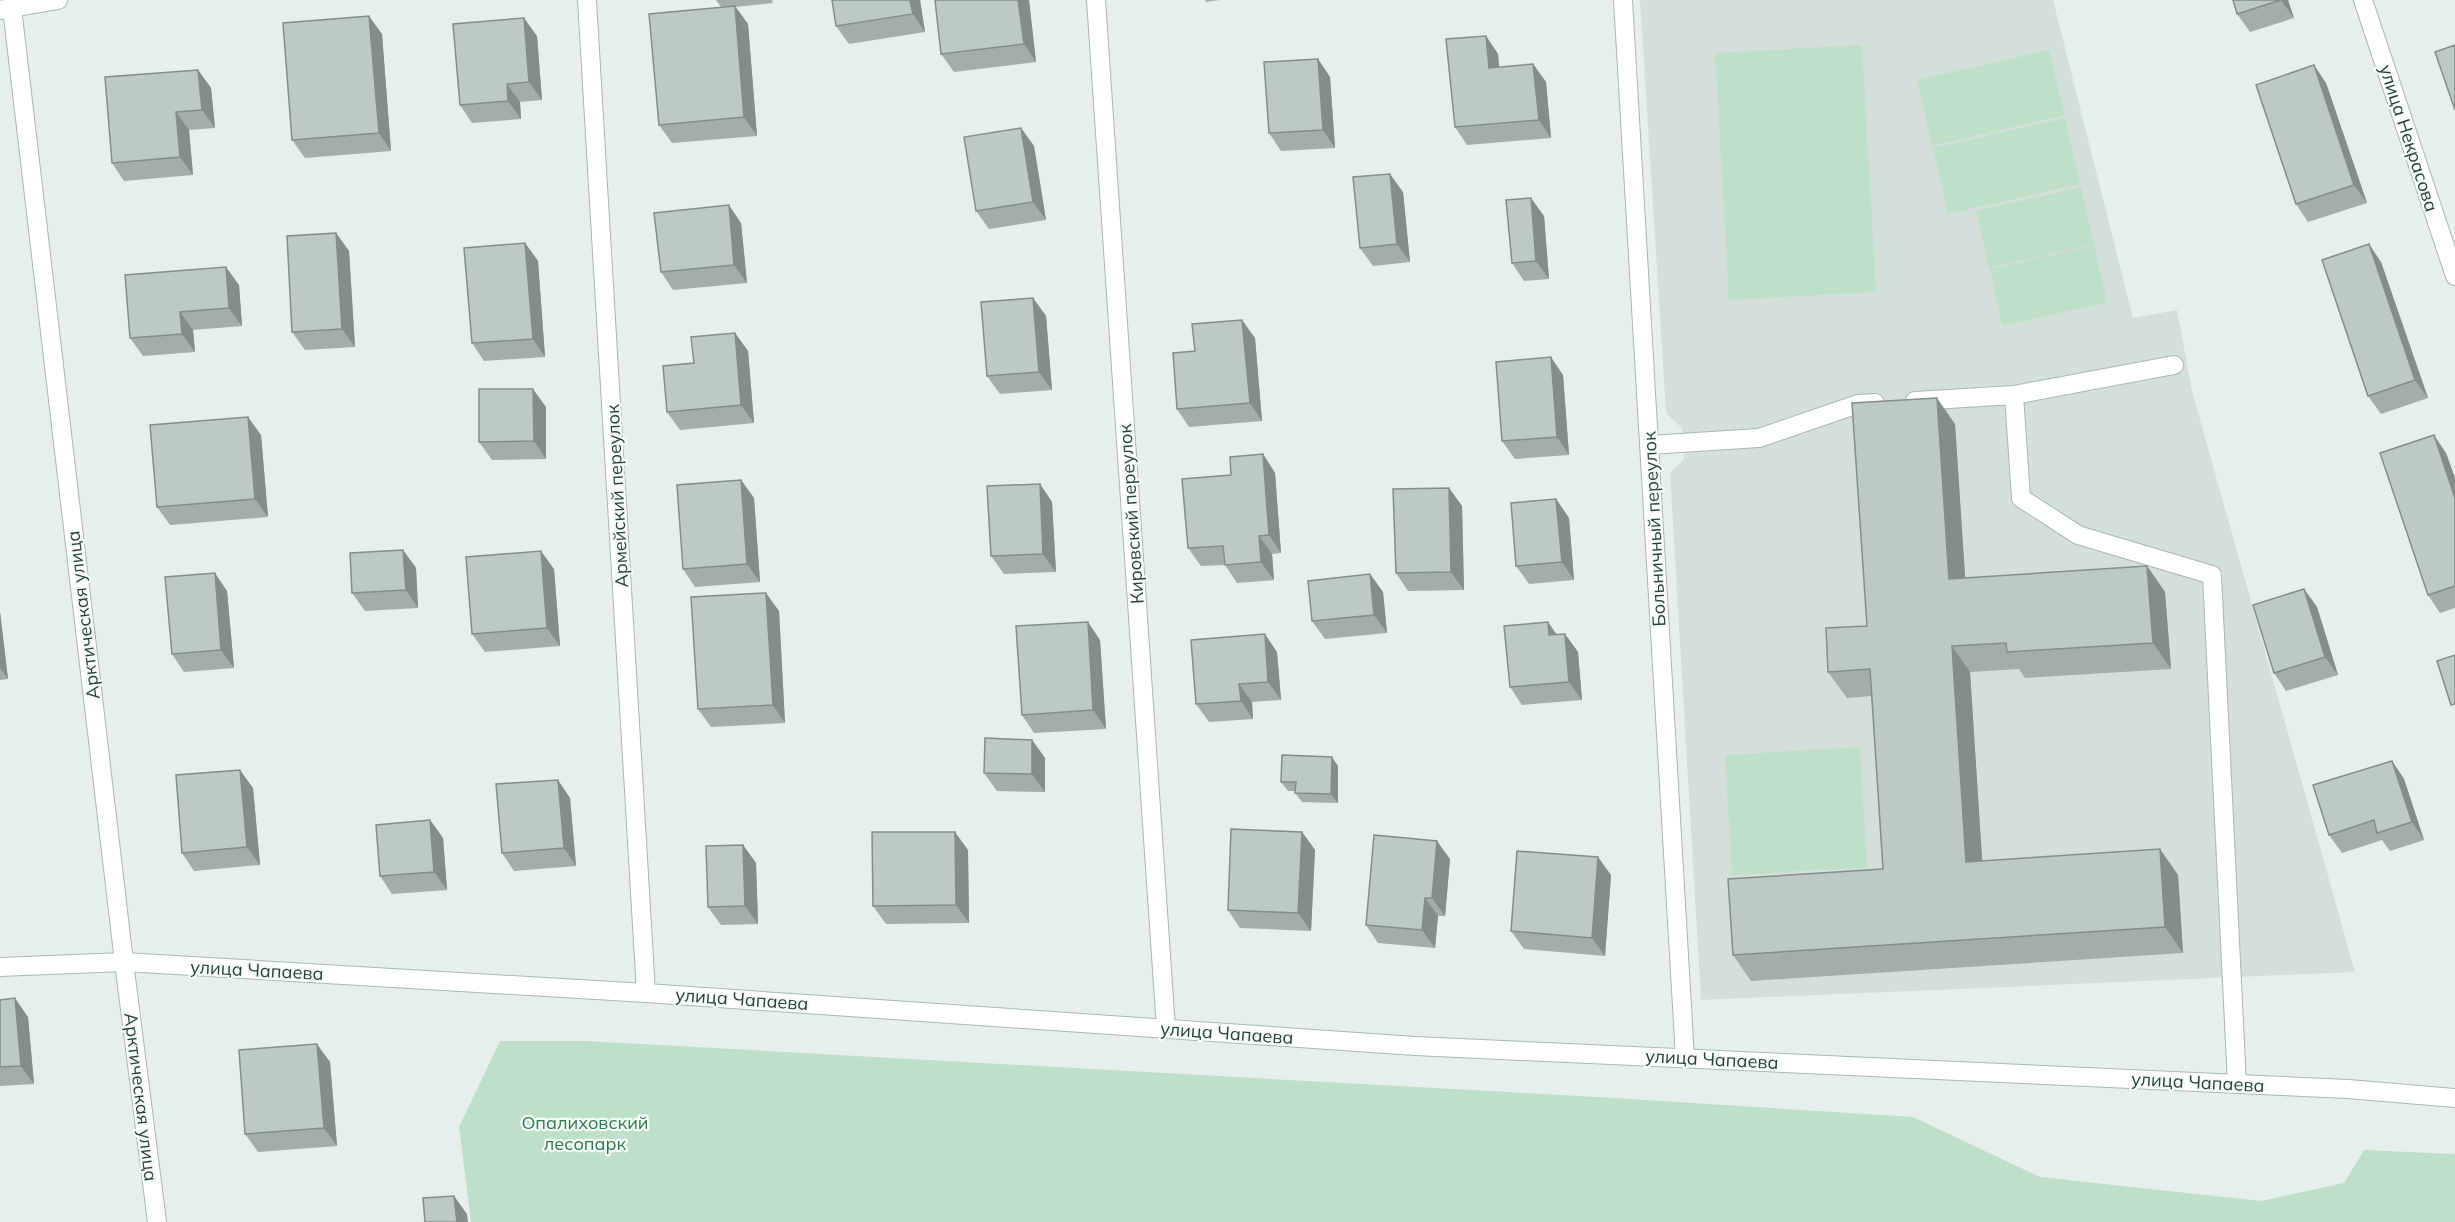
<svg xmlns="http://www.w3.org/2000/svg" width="2455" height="1222" viewBox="0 0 2455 1222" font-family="Mulish,sans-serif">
	<rect width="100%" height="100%" fill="#e6efeb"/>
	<path fill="#d4dfda" d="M1640 0H2053L2133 318 2177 310 2192 391 2355 972 1701 1000 1670 473 1684 459 1682 428 1666 413Z"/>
	<path fill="#bfe0c8" d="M1862 45 1876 292 1729 300 1715 53Z
		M2049 50 2065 115 1932 146 1917 80Z
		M2065 118 2080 184 1948 214 1933 148Z
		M2081 187 2094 244 1989 268 1976 211Z
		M2094 245 2107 302 2002 326 1990 269Z
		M1860 747 1867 867 1732 875 1725 755Z
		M500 1041H586L1614 1098 1913 1117 2040 1177 2261 1201 2344 1183 2364 1150 2455 1154V1222H471L459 1127Z"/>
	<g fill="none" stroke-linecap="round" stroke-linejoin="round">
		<defs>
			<path id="lane" d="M2014 395 2174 365
				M1915 401 2014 395 2021 498 2078 535 2212 575 2237 1084
				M1649 445 1759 438 1858 404 1875 403"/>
			<path id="street" d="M587 0 646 993
				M1096 0 1166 1029
				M1623 0 1685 1058
				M2363 0 2455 276
				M12 8 124 962 157 1222"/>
			<path id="secondary" d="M0 10 58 0
				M0 967 124 962 646 993 1415 1046 2348 1089 2455 1098"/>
		</defs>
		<use href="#lane" stroke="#a8b8b2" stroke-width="20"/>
		<use href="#street" stroke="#a8b8b2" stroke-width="20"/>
		<use href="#secondary" stroke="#a4bbb3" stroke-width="20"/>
		<use href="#lane" stroke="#fff" stroke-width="18"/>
		<use href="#street" stroke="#fff" stroke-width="18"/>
		<use href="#secondary" stroke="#fff" stroke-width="18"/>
	</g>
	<path fill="#a1aea9" d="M716 0H772L773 3 735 7 748 24 757 136 672 143 659 125 721 7Z
		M920 0 925 32 849 44 836 26Z
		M1029 0 1036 62 954 72 941 54Z
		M1205 0H1220L1206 2Z
		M2233 0H2288L2294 18 2250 32 2237 14Z
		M382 34 391 151 305 158 292 140Z
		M537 36 542 100 520 102 521 119 472 123 460 105Z
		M1486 36 1498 54 1499 67 1533 64 1546 82 1551 138 1467 145 1455 127Z
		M1318 59 1330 77 1335 148 1281 151 1269 133Z
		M198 70 211 88 215 128 189 130 193 175 124 181 112 163Z
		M2326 83 2367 203 2308 222 2296 204Z
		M1021 128 1034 146 1046 220 989 229 976 211Z
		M1403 192 1410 262 1373 266 1360 248Z
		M1544 216 1549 279 1524 281 1512 263Z
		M741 223 747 283 673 290 661 272Z
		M336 233 349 251 355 347 305 350 292 332Z
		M525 243 538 261 545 357 484 361 472 343Z
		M2381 262 2428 398 2381 414 2368 396Z
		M125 275 239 285 242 326 193 330 195 352 143 356 130 338Z
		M1033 298 1046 316 1052 390 1000 394 987 376Z
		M735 333 748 351 754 423 680 430 667 412 694 363Z
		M1255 338 1262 421 1189 427 1177 409 1195 351Z
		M1563 375 1569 455 1515 459 1502 441Z
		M546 407V459L492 460 479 442Z
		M1955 424 1965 578 2147 566 2165 592 2171 669 2025 678 2019 669 1970 672 1982 861 2178 875 2183 953 1751 981 1733 955 1883 869 1872 696 1847 698 1828 672 1867 626Z
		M261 435 268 517 170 525 157 507Z
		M2446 453 2455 478V608L2440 613 2428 595Z
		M1263 454 1275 473 1281 553 1272 554 1274 580 1237 583 1225 565 1201 566 1188 548 1231 475Z
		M741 480 754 498 760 582 695 587 683 569Z
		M1040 484 1052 502 1056 572 1004 574 991 556Z
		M1449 488 1462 506 1464 590 1408 591 1396 573Z
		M1556 499 1569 518 1574 580 1529 584 1516 566Z
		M403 550 416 568 418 608 365 611 352 593Z
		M554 569 560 646 485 652 472 634Z
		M1370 574 1383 592 1387 633 1325 639 1312 621Z
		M2304 589 2317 607 2338 675 2286 691 2274 673Z
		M227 591 234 668 184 672 172 654Z
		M779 611 785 723 711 727 698 709Z
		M0 612 8 679 0 680Z
		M1548 622 1557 635 1565 634 1578 652 1582 700 1522 705 1510 687Z
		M1100 640 1106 729 1034 733 1022 715Z
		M1277 652 1281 700 1252 702 1253 719 1209 722 1196 704Z
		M1032 740 1045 758V792L997 791 984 773Z
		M2392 761 2404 779 2424 840 2390 851 2382 840 2342 853 2329 835Z
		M1338 766V803L1302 802 1295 793V791H1288L1281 782Z
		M253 788 260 865 194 871 182 853Z
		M570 798 576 866 514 871 502 853Z
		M430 820 443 838 447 890 392 894 380 876Z
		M1302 832 1315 850 1311 931 1240 928 1228 910Z
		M743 845 756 863 758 924 721 925 708 907Z
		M968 850 969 923 886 924 873 906Z
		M1450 859 1445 916H1438L1435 948 1378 943 1366 925Z
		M1611 875 1605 956 1524 949 1511 931Z
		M0 1000 28 1017 34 1084 0 1086Z
		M330 1062 337 1146 258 1152 245 1134Z"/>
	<path fill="#838d89" d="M910 0H920L925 32 913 14Z
		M1018 0H1029L1036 62 1024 44Z
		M2281 0H2288L2294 18Z
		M735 6 748 24 757 136 744 117Z
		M369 16 382 34 391 151 379 133Z
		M524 18 537 36 542 100 529 82Z
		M1486 36 1498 54 1501 86 1489 68Z
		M1318 59 1330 77 1335 148 1323 130Z
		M1533 64 1546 82 1551 138 1539 120Z
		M2314 65 2326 83 2367 203 2354 185Z
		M198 70 211 88 215 128 202 110Z
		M507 84 520 102 521 119 508 101Z
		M176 112 189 130 193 175 180 157Z
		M1021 128 1034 146 1046 220 1033 202Z
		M1390 174 1403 192 1410 262 1397 244Z
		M1531 198 1544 216 1549 279 1536 261Z
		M729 205 741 223 747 283 734 265Z
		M336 233 349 251 355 347 342 329Z
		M525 243 538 261 545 357 533 339Z
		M2369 244 2381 262 2428 398 2415 380Z
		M226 267 239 285 242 326 229 308Z
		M1033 298 1046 316 1052 390 1039 372Z
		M180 312 193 330 195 352 182 334Z
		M1242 320 1255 338 1262 421 1250 403Z
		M735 333 748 351 754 423 741 405Z
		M1551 357 1563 375 1569 455 1557 437Z
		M533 389 546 407V459L534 441Z
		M1937 398 1955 424 1967 605 1949 579Z
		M248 417 261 435 268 517 255 499Z
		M2434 435 2446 453 2455 478V498Z
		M1263 454 1275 473 1281 553 1269 535Z
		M741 480 754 498 760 582 747 564Z
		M1040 484 1052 502 1056 572 1043 554Z
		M1449 488 1462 506 1464 590 1451 572Z
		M1556 499 1569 518 1574 580 1562 562Z
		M1259 536 1272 554 1274 580 1261 562Z
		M403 550 416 568 418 608 406 590Z
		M541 551 554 569 560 646 547 628Z
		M2147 566 2165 592 2171 669 2153 643Z
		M215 573 227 591 234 668 221 650Z
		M1370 574 1383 592 1387 633 1374 615Z
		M2304 589 2317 607 2338 675 2325 657Z
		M766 593 779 611 785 723 773 705Z
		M0 612 8 679 0 668Z
		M1088 622 1100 640 1106 729 1093 710Z
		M1548 622 1560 640 1549 635Z
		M1265 634 1277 652 1281 700 1268 682Z
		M1565 634 1578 652 1582 700 1569 682Z
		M1952 646 1970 672 1984 888 1966 862Z
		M1239 684 1252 702 1253 719 1241 701Z
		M1032 740 1045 758V792L1032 774Z
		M1332 757 1338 766V803L1331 794Z
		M2392 761 2404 779 2424 840 2412 822Z
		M240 770 253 788 260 865 247 847Z
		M558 780 570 798 576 866 564 848Z
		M430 820 443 838 447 890 434 872Z
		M955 832 968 850 969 923 956 905Z
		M1302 832 1315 850 1311 931 1298 913Z
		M1437 841 1450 859 1445 916 1432 898Z
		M743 845 756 863 758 924 745 906Z
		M2160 849 2178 875 2183 953 2165 927Z
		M1598 857 1611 875 1605 956 1592 938Z
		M1425 898 1438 916 1435 948 1422 930Z
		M15 998 28 1017 34 1084 21 1066Z
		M317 1044 330 1062 337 1146 324 1128Z
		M454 1196 467 1214 468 1222H457Z"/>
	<path fill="#bbcac4" stroke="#838d89" stroke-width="1.5" d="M832 0H910L913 14 836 26Z
		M935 0H1018L1024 44 941 54Z
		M2233 0H2281L2237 14Z
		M735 6 744 117 659 125 649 14Z
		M369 16 379 133 292 140 283 23Z
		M524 18 529 82 507 84 508 101 460 105 453 24Z
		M1486 36 1489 68 1533 64 1539 120 1455 127 1446 39Z
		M2455 45V110L2435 52Z
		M1318 59 1323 130 1269 133 1264 62Z
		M2314 65 2354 185 2296 204 2256 85Z
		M198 70 202 110 176 112 180 157 112 163 105 77Z
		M1021 128 1033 202 976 211 964 137Z
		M1390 174 1397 244 1360 248 1353 177Z
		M1531 198 1536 261 1512 263 1506 200Z
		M729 205 734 265 661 272 654 213Z
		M336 233 342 329 292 332 287 236Z
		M525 243 533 339 472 343 464 248Z
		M2369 244 2415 380 2368 396 2322 260Z
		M226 267 229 308 180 312 182 334 130 338 125 275Z
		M1033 298 1039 372 987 376 981 302Z
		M1242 320 1250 403 1177 409 1173 353 1195 351 1192 324Z
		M735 333 741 405 667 412 663 366 694 363 691 337Z
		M1551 357 1557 437 1502 441 1496 362Z
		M479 389H533L534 441 479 442Z
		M1937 398 1949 579 2147 566 2153 643 2007 652 2006 643 1952 646 1966 862 2160 849 2165 927 1733 955 1728 879 1883 869 1870 669 1828 672 1826 628 1867 626 1852 403Z
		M248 417 255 499 157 507 150 425Z
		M2434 435 2455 498V586L2428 595 2380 453Z
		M1263 454 1269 535 1259 536 1261 562 1225 565 1223 546 1188 548 1182 479 1231 475 1230 457Z
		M741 480 747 564 683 569 677 485Z
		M1040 484 1043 554 991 556 987 486Z
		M1449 488 1451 572 1396 573 1393 489Z
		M1556 499 1562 562 1516 566 1511 503Z
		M403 550 406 590 352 593 350 553Z
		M541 551 547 628 472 634 466 557Z
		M215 573 221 650 172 654 165 577Z
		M1370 574 1374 615 1312 621 1308 581Z
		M2304 589 2325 657 2274 673 2253 605Z
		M766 593 773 705 698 709 691 597Z
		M1088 622 1093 710 1022 715 1016 626Z
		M1548 622 1549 635 1565 634 1569 682 1510 687 1504 626Z
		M1265 634 1268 682 1239 684 1241 701 1196 704 1191 640Z
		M2455 655V704L2451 705 2437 661Z
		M985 738 1032 740V774L984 773Z
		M1282 755 1332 757 1331 794 1295 793 1296 782H1281Z
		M2392 761 2412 822 2377 833 2374 820 2329 835 2313 785Z
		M240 770 247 847 182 853 176 775Z
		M558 780 564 848 502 853 496 784Z
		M430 820 434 872 380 876 376 825Z
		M1231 829 1302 832 1298 913 1228 910Z
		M872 832H955L956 905 873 906Z
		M1374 835 1437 841 1432 898H1425L1422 930 1366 925Z
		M743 845 745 906 708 907 706 846Z
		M1517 851 1598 857 1592 938 1511 931Z
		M15 998 21 1066 0 1067V1000Z
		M317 1044 324 1128 245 1134 239 1050Z
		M454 1196 457 1222H425L423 1198Z"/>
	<g text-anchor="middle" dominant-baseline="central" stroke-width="4.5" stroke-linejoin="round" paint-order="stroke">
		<g font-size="18" fill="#24423a" stroke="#f7fbf9">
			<text transform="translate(2409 138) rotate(72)">улица Некрасова</text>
			<text transform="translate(617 496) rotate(-93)">Армейский переулок</text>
			<text transform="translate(1131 514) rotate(-94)">Кировский переулок</text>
			<text transform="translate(1654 529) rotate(-93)">Больничный переулок</text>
			<text transform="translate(83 615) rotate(-97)">Арктическая улица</text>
			<text transform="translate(257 970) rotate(3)">улица Чапаева</text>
			<text transform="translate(742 999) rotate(4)">улица Чапаева</text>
			<text transform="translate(1227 1033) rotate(4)">улица Чапаева</text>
			<text transform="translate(1712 1059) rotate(3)">улица Чапаева</text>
			<text transform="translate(2198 1082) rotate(3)">улица Чапаева</text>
			<text transform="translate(141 1097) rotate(83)">Арктическая улица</text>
		</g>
		<g font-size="18" fill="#2d7a4b" stroke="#f7fbf9">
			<text x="585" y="1122">Опалиховский<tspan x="585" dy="21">лесопарк</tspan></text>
		</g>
	</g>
</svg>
